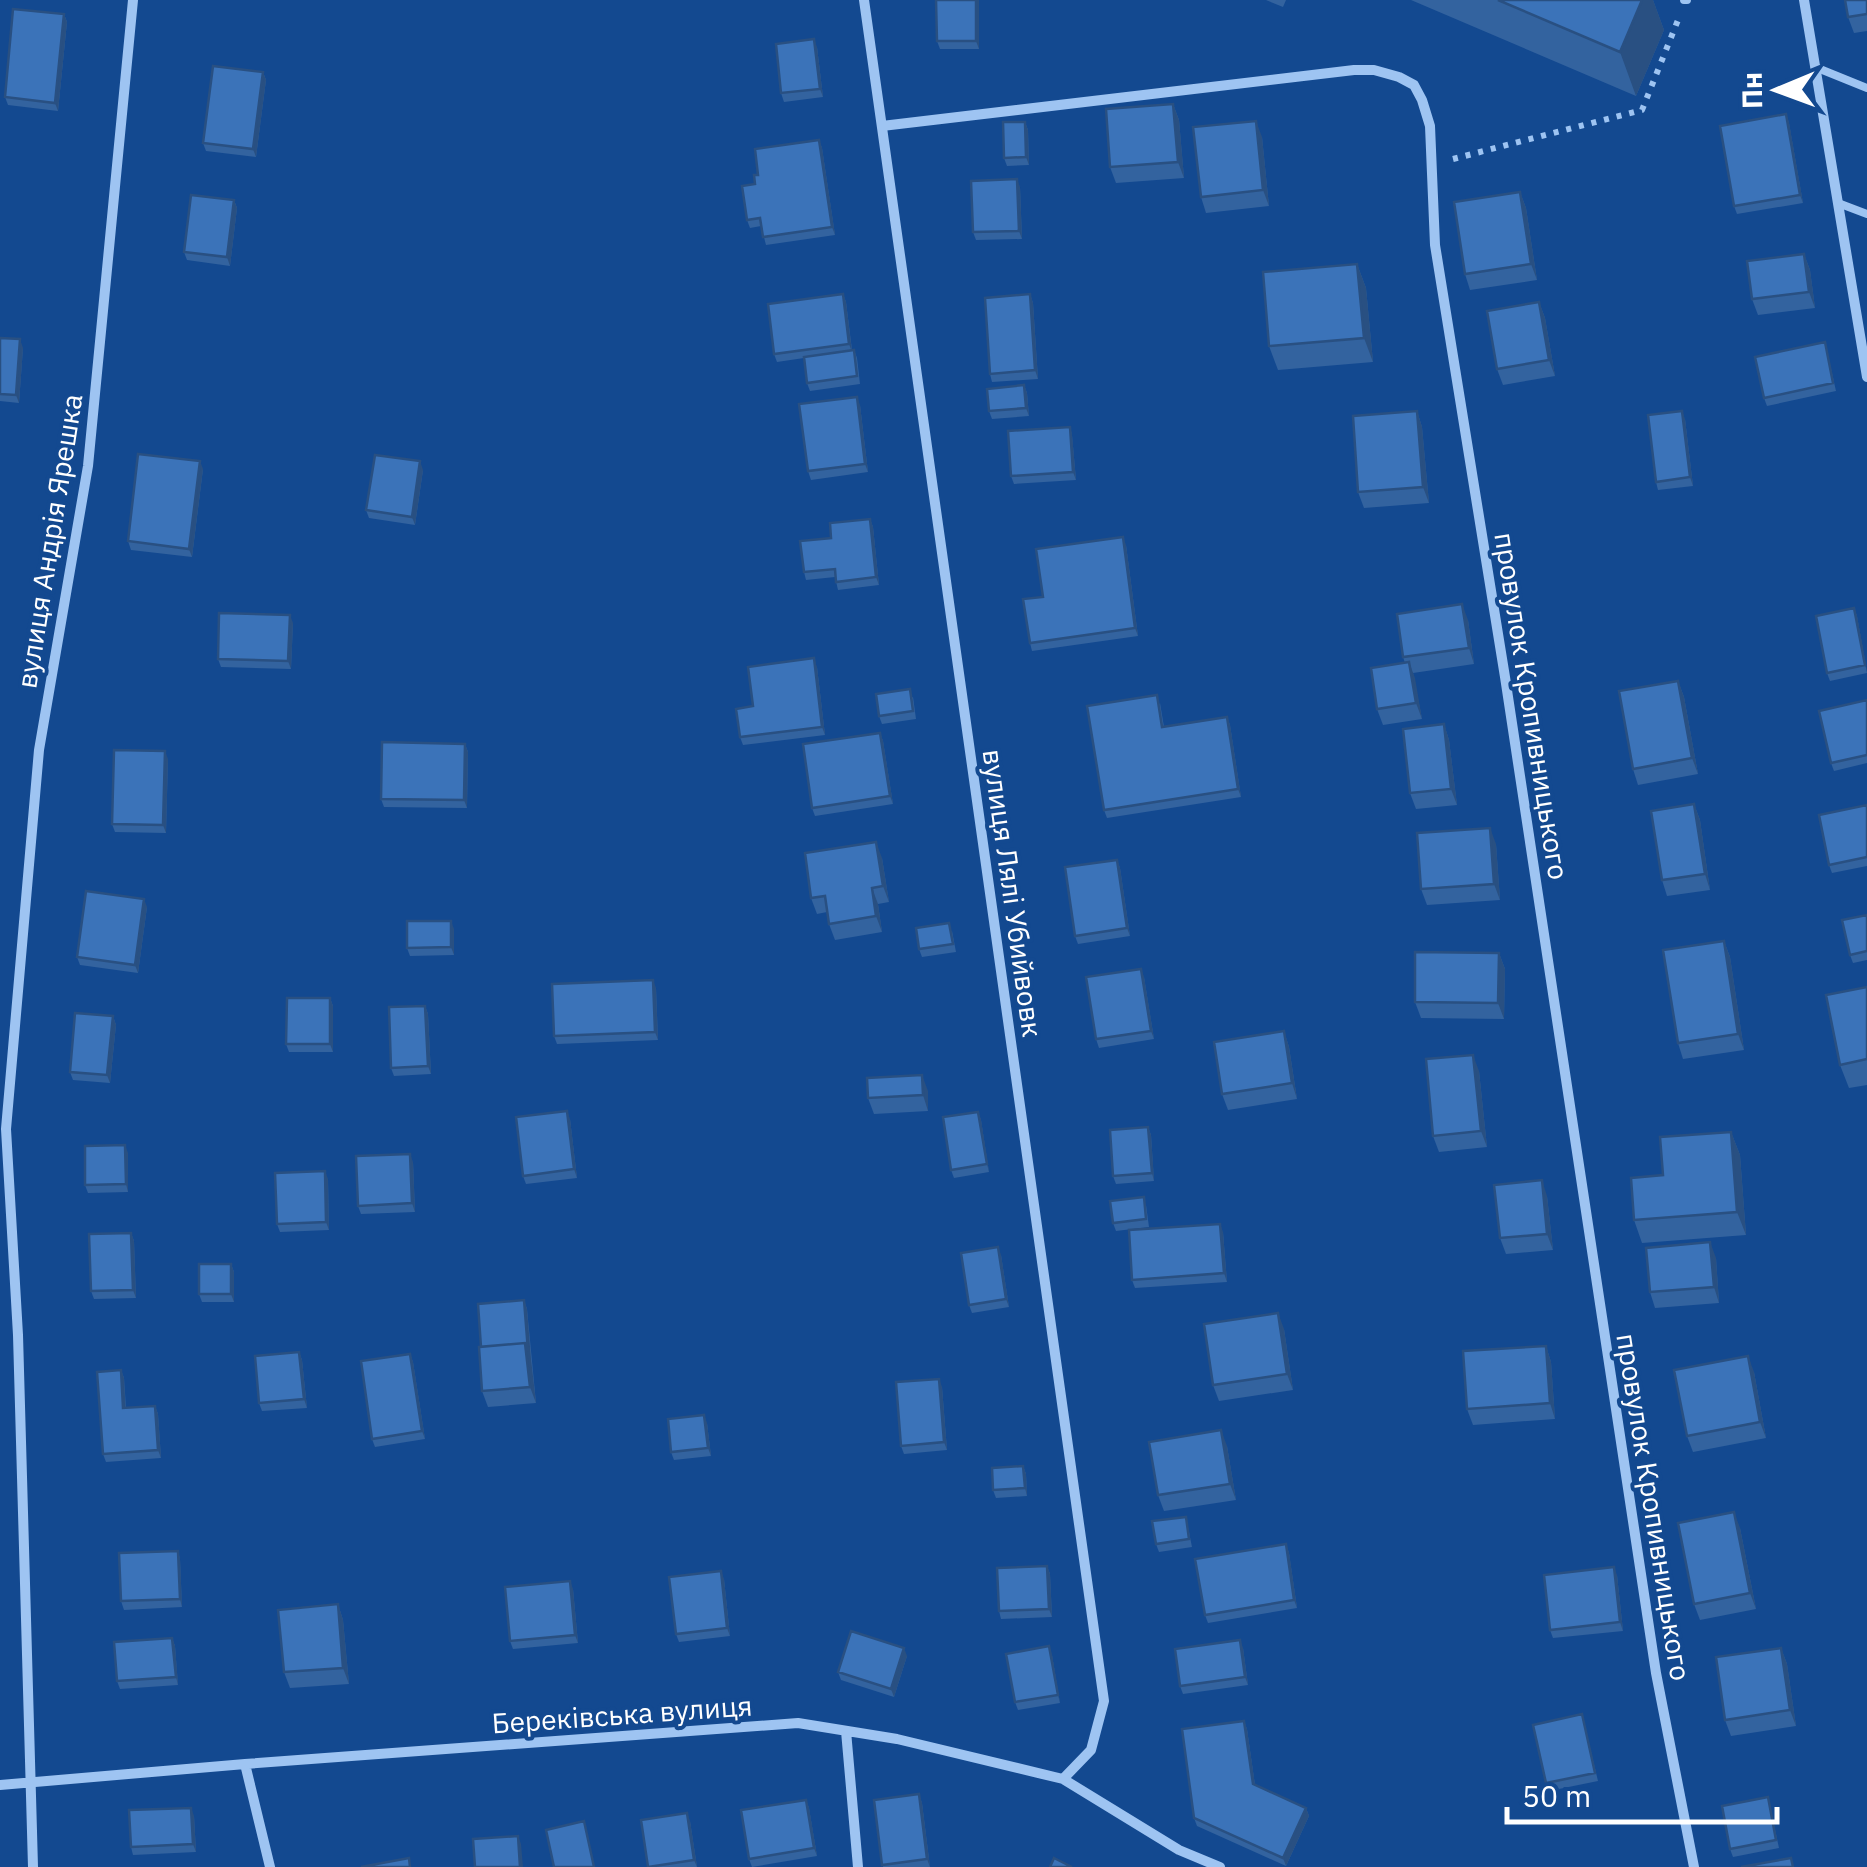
<svg xmlns="http://www.w3.org/2000/svg" width="1867" height="1867" viewBox="0 0 1867 1867" font-family="'IBM Plex Sans',sans-serif">
	<rect width="100%" height="100%" fill="#134990"/>
	<g fill="none" stroke-linecap="round" stroke-linejoin="round">
		<path stroke="#9ec4f2" stroke-width="6" stroke-dasharray="5 8" stroke-linecap="butt" d="M1453 159 1642 110 1678 20"/>
		<path stroke="#9ec4f2" stroke-width="8" d="M1684 0H1687
			M1815 67 1867 88
			M1838 203 1867 214"/>
		<path stroke="#9ec4f2" stroke-width="10" d="M864 0 1104 1701 1091 1750 1063 1779
			M1804 0 1867 377
			M882 126 1354 70H1374L1399 77 1414 85 1422 100 1430 126 1435 245 1505 677 1656 1673 1694 1867
			M846 1731 858 1867
			M245 1764 270 1867
			M0 1785 245 1764 798 1723 897 1739 1063 1779 1179 1850 1220 1867
			M33 1867 18 1335 6 1129 39 750 88 466 133 0"/>
	</g>
	<path fill="#33639f" d="M979 0V49H940L937 41Z
		M1266 0H1286L1283 7Z
		M1411 0H1653L1664 30 1636 96Z
		M1867 0V31L1854 33 1848 17Z
		M64 14 67 22 58 111 8 105 5 97Z
		M817 47 823 97 784 102 781 93Z
		M263 72 266 80 256 157 206 151 203 143Z
		M1173 104 1179 120 1184 178 1116 183 1110 167Z
		M1786 114 1789 123 1803 203 1737 214 1734 206Z
		M1025 122 1028 130 1029 165 1007 166 1004 158Z
		M1262 137 1269 206 1206 213 1201 197Z
		M819 140 822 148 835 235 766 245 761 226 750 228 747 220 758 175Z
		M1020 187 1022 239 976 240 973 232Z
		M1520 192 1526 208 1537 280 1470 290 1465 274Z
		M234 200 237 208 230 266 187 260 184 252Z
		M1804 254 1810 270 1815 308 1758 315 1752 299Z
		M1357 264 1366 288 1373 362 1278 370 1269 346Z
		M843 294 846 302 852 350H854L857 358 860 384 810 391 807 383 804 358 777 362 774 354Z
		M1030 294 1033 303 1038 379 992 382 990 374Z
		M1539 302 1545 318 1555 376 1503 385 1497 369Z
		M0 338 23 348 19 403 0 401Z
		M1825 342 1836 391 1767 406 1764 398Z
		M1024 385 1027 393 1029 416 992 419 989 411Z
		M860 405 868 472 811 480 808 471Z
		M1417 411 1422 427 1429 503 1364 508 1358 492Z
		M1685 419 1693 486 1658 490 1656 482Z
		M1070 427 1072 435 1076 480 1014 484 1011 476Z
		M203 469 192 557 131 550 128 541Z
		M423 470 415 525 369 518 366 510Z
		M870 519 873 527 879 585 838 590 835 577 806 580 804 572 831 538Z
		M1126 545 1138 636 1032 651 1030 643 1043 597Z
		M1854 608 1857 616 1867 673 1830 681 1827 673Z
		M1468 620 1474 664 1413 673 1422 719 1383 725 1377 709 1405 663 1403 657Z
		M293 623 291 669 221 667 218 659Z
		M817 667 825 735 743 745 740 737 753 706Z
		M1678 681 1684 697 1698 774 1638 785 1633 769Z
		M913 697 916 719 882 724 879 716Z
		M1867 700V763L1834 771 1831 763Z
		M1160 703 1164 727 1227 717 1230 725 1241 797 1107 818 1104 810Z
		M1444 724 1449 740 1457 805 1416 809 1410 793Z
		M880 733 883 741 893 804 815 816 812 808Z
		M465 744 468 752 467 808 384 807 381 799Z
		M168 759 166 833 115 832 112 824Z
		M1694 804 1700 820 1710 890 1667 896 1662 880Z
		M1867 805V866L1832 873 1829 865Z
		M1496 844 1500 900 1427 905 1421 889Z
		M882 858 889 902 878 904 882 932 835 940 829 924 827 912 817 914 811 898Z
		M1117 860 1120 868 1130 936 1078 944 1075 936Z
		M147 907 138 973 80 965 77 957Z
		M1867 915V960L1853 963 1850 955Z
		M454 929V955L410 956 407 948Z
		M952 931 956 952 922 957 919 949Z
		M1724 941 1730 957 1744 1050 1683 1059 1678 1043Z
		M1499 953 1505 969 1504 1019 1421 1018 1415 1002Z
		M1144 977 1154 1039 1099 1048 1096 1039Z
		M1867 987V1085L1849 1088 1840 1065Z
		M656 988 658 1040 557 1044 554 1036Z
		M330 998 333 1006V1052H289L286 1044Z
		M425 1006 428 1014 431 1074 394 1076 391 1068Z
		M113 1016 116 1025 110 1083 73 1080 70 1072Z
		M1284 1031 1289 1047 1297 1099 1228 1110 1222 1094Z
		M1479 1071 1487 1147 1439 1152 1433 1136Z
		M928 1091V1111L874 1114 868 1098Z
		M978 1112 981 1120 989 1172 954 1178 951 1170Z
		M570 1119 577 1178 526 1184 523 1176Z
		M1148 1127 1151 1135 1154 1181 1116 1184 1113 1176Z
		M1731 1132 1740 1155 1746 1235 1642 1243 1634 1220Z
		M128 1153V1192L88 1193 85 1185Z
		M413 1162 415 1212 361 1214 358 1206Z
		M328 1179 329 1230 280 1232 277 1224Z
		M1547 1196 1553 1250 1506 1254 1500 1238Z
		M1146 1205 1149 1227 1116 1231 1113 1223Z
		M1223 1232 1227 1282 1135 1288 1132 1280Z
		M131 1233 134 1241 136 1298 94 1299 91 1291Z
		M1001 1255 1009 1307 972 1313 969 1305Z
		M1716 1258 1719 1303 1655 1308 1650 1292Z
		M231 1264 234 1272V1302H202L199 1294Z
		M524 1300 527 1309 536 1403 488 1407 482 1391 481 1347Z
		M1284 1329 1293 1390 1219 1401 1213 1385Z
		M1546 1346 1551 1362 1555 1419 1473 1425 1467 1409Z
		M299 1352 302 1360 307 1408 262 1411 259 1403Z
		M410 1354 413 1362 425 1439 375 1447 372 1439Z
		M121 1370 124 1378 126 1408 155 1406 158 1414 161 1458 106 1462 103 1454Z
		M1754 1372 1766 1438 1693 1452 1687 1436Z
		M942 1387 947 1450 904 1454 901 1446Z
		M707 1423 711 1456 674 1460 671 1452Z
		M1227 1446 1236 1500 1164 1511 1158 1495Z
		M1023 1466 1026 1474 1027 1496 996 1498 993 1490Z
		M1186 1517 1192 1547 1159 1552 1156 1544Z
		M1740 1528 1756 1609 1700 1620 1694 1604Z
		M1286 1544 1289 1553 1297 1608 1208 1623 1205 1615Z
		M178 1551 180 1559 182 1607 124 1610 121 1601Z
		M1047 1566 1050 1574 1052 1617 1001 1619 999 1611Z
		M1617 1575 1623 1631 1553 1638 1550 1630Z
		M724 1579 730 1636 679 1642 676 1634Z
		M573 1589 578 1643 513 1649 510 1641Z
		M338 1604 343 1620 349 1684 290 1688 284 1672Z
		M172 1638 175 1646 178 1685 120 1689 117 1681Z
		M1243 1648 1248 1685 1183 1694 1180 1686Z
		M1781 1648 1787 1664 1796 1726 1731 1736 1725 1720Z
		M1052 1655 1060 1703 1018 1710 1015 1702Z
		M907 1656 894 1697 841 1680 838 1672Z
		M1582 1714 1598 1781 1549 1791 1546 1783Z
		M1244 1721 1247 1729 1255 1785 1306 1808 1309 1816 1286 1866 1197 1826 1194 1818Z
		M919 1794 922 1803 930 1867H883L874 1800Z
		M1768 1797 1779 1848 1733 1857 1730 1849Z
		M806 1800 809 1808 817 1856 752 1867 749 1859Z
		M194 1816 196 1852 133 1855 131 1847Z
		M690 1821 697 1867H648Z"/>
	<path fill="#295082" d="M976 0H979V49L976 41Z
		M1642 0H1653L1664 30 1636 96 1620 52Z
		M64 14 67 22 58 111 55 103Z
		M814 39 817 47 823 97 820 89Z
		M263 72 266 80 256 157 253 149Z
		M1173 104 1179 120 1184 178 1178 162Z
		M1786 114 1789 123 1803 203 1800 195Z
		M1256 121 1262 137 1269 206 1263 190Z
		M1025 122 1028 130 1029 165 1026 157Z
		M819 140 822 148 835 235 832 227Z
		M1017 179 1020 187 1022 239 1019 231Z
		M1520 192 1526 208 1537 280 1531 264Z
		M234 200 237 208 230 266 227 257Z
		M1804 254 1810 270 1815 308 1809 292Z
		M1357 264 1366 288 1373 362 1364 338Z
		M843 294 846 302 852 352 849 344Z
		M1030 294 1033 303 1038 379 1035 370Z
		M1539 302 1545 318 1555 376 1549 360Z
		M20 339 23 348 19 403 16 395Z
		M1024 385 1027 393 1029 416 1026 408Z
		M857 397 860 405 868 472 865 464Z
		M1417 411 1422 427 1429 503 1423 487Z
		M1682 411 1685 419 1693 486 1690 477Z
		M1070 427 1072 435 1076 480 1073 472Z
		M200 461 203 469 192 557 189 549Z
		M420 461 423 470 415 525 412 517Z
		M870 519 873 527 879 585 876 577Z
		M1123 537 1126 545 1138 636 1135 628Z
		M1462 604 1468 620 1474 664 1469 648Z
		M1854 608 1857 616 1867 671 1865 665Z
		M290 615 293 623 291 669 288 661Z
		M814 658 817 667 825 735 822 727Z
		M1409 662 1415 678 1422 719 1416 703Z
		M1678 681 1684 697 1698 774 1692 758Z
		M1227 717 1230 725 1241 797 1238 789Z
		M1444 724 1449 740 1457 805 1451 789Z
		M880 733 883 741 893 804 890 796Z
		M465 744 468 752 467 808 464 800Z
		M165 751 168 759 166 833 163 825Z
		M1694 804 1700 820 1710 890 1705 874Z
		M1490 828 1496 844 1500 900 1494 884Z
		M876 842 882 858 889 902 883 886Z
		M1117 860 1120 868 1130 936 1127 928Z
		M872 888 878 904 882 932 876 916Z
		M144 899 147 907 138 973 135 965Z
		M451 921 454 929V955L451 947Z
		M1724 941 1730 957 1744 1050 1738 1034Z
		M1499 953 1505 969 1504 1019 1498 1003Z
		M1141 969 1144 977 1154 1039 1151 1031Z
		M653 980 656 988 658 1040 655 1032Z
		M330 998 333 1006V1052L330 1044Z
		M425 1006 428 1014 431 1074 428 1066Z
		M113 1016 116 1025 110 1083 107 1075Z
		M1284 1031 1289 1047 1297 1099 1292 1083Z
		M1473 1055 1479 1071 1487 1147 1481 1131Z
		M922 1075 928 1091V1111L923 1095Z
		M567 1111 570 1119 577 1178 574 1169Z
		M978 1112 981 1120 989 1172 987 1164Z
		M1148 1127 1151 1135 1154 1181 1152 1173Z
		M1731 1132 1740 1155 1746 1235 1737 1212Z
		M125 1145 128 1153V1192L126 1184Z
		M410 1154 413 1162 415 1212 412 1203Z
		M325 1171 328 1179 329 1230 326 1222Z
		M1542 1180 1547 1196 1553 1250 1547 1234Z
		M1220 1224 1223 1232 1227 1282 1224 1273Z
		M131 1233 134 1241 136 1298 133 1290Z
		M1710 1242 1716 1258 1719 1303 1714 1287Z
		M998 1247 1001 1255 1009 1307 1006 1299Z
		M231 1264 234 1272V1302L231 1294Z
		M524 1300 527 1309 531 1359 528 1351Z
		M1278 1313 1284 1329 1293 1390 1287 1374Z
		M525 1343 531 1359 536 1403 530 1387Z
		M1546 1346 1551 1362 1555 1419 1550 1403Z
		M299 1352 302 1360 307 1408 304 1399Z
		M410 1354 413 1362 425 1439 422 1431Z
		M1748 1356 1754 1372 1766 1438 1760 1422Z
		M121 1370 124 1378 126 1417 123 1408Z
		M939 1379 942 1387 947 1450 944 1442Z
		M155 1406 158 1414 161 1458 158 1450Z
		M704 1415 707 1423 711 1456 708 1448Z
		M1221 1430 1227 1446 1236 1500 1230 1484Z
		M1023 1466 1026 1474 1027 1496 1025 1488Z
		M1734 1512 1740 1528 1756 1609 1750 1593Z
		M1286 1544 1289 1553 1297 1608 1294 1600Z
		M178 1551 180 1559 182 1607 180 1599Z
		M1047 1566 1050 1574 1052 1617 1049 1609Z
		M1614 1567 1617 1575 1623 1631 1620 1622Z
		M721 1571 724 1579 730 1636 727 1628Z
		M570 1581 573 1589 578 1643 575 1635Z
		M338 1604 343 1620 349 1684 343 1668Z
		M172 1638 175 1646 178 1685 176 1677Z
		M1240 1640 1243 1648 1248 1685 1245 1677Z
		M1049 1646 1052 1655 1060 1703 1058 1695Z
		M904 1648 907 1656 894 1697 891 1689Z
		M1781 1648 1787 1664 1796 1726 1790 1710Z
		M1244 1721 1247 1729 1256 1792 1253 1784Z
		M919 1794 922 1803 930 1867 927 1859Z
		M806 1800 809 1808 817 1856 814 1848Z
		M191 1808 194 1816 196 1852 193 1844Z
		M1306 1808 1309 1816 1286 1866 1283 1858Z
		M687 1813 690 1821 697 1867 694 1860Z
		M518 1836 521 1844 523 1867H520Z"/>
	<path fill="#3b73b9" stroke="#295082" stroke-width="2.5" d="M936 0H976V41H937Z
		M1498 0H1642L1620 52Z
		M1845 0H1867V14L1848 17Z
		M13 9 64 14 55 103 5 97Z
		M814 39 820 89 781 93 776 44Z
		M213 66 263 72 253 149 203 143Z
		M1173 104 1178 162 1110 167 1106 109Z
		M1786 114 1800 195 1734 206 1720 126Z
		M1256 121 1263 190 1201 197 1193 127Z
		M1003 122H1025L1026 157 1004 158Z
		M819 140 832 227 763 237 760 218 747 220 742 186 755 184 754 175H758L755 149Z
		M1017 179 1019 231 973 232 971 181Z
		M1520 192 1531 264 1465 274 1454 202Z
		M191 195 234 200 227 257 184 252Z
		M1804 254 1809 292 1752 299 1747 261Z
		M1357 264 1364 338 1269 346 1263 272Z
		M843 294 849 344 774 354 768 304Z
		M1030 294 1035 370 990 374 985 298Z
		M1539 302 1549 360 1497 369 1487 311Z
		M0 338 20 339 16 395 0 394Z
		M1825 342 1833 383 1764 398 1755 357Z
		M854 350 857 376 807 383 804 357Z
		M1024 385 1026 408 989 411 987 389Z
		M857 397 865 464 808 471 799 404Z
		M1417 411 1423 487 1358 492 1353 416Z
		M1682 411 1690 477 1656 482 1648 415Z
		M1070 427 1073 472 1011 476 1008 431Z
		M138 454 200 461 189 549 128 541Z
		M375 455 420 461 412 517 366 510Z
		M870 519 876 577 836 582 835 569 804 572 800 541 831 538 830 523Z
		M1123 537 1135 628 1030 643 1023 599 1043 597 1036 549Z
		M1462 604 1469 648 1403 657 1397 614Z
		M1854 608 1865 665 1827 673 1816 616Z
		M219 613 290 615 288 661 218 659Z
		M814 658 822 727 740 737 736 709 753 706 748 667Z
		M1409 662 1416 703 1377 709 1371 668Z
		M1678 681 1692 758 1633 769 1619 691Z
		M910 689 913 711 879 716 876 694Z
		M1157 695 1162 727 1227 717 1238 789 1104 810 1087 706Z
		M1867 700V755L1831 763 1819 711Z
		M1444 724 1451 789 1410 793 1403 729Z
		M880 733 890 796 812 808 803 744Z
		M382 742 465 744 464 800 381 799Z
		M114 750 165 751 163 825 112 824Z
		M1694 804 1705 874 1662 880 1651 811Z
		M1867 805V857L1829 865 1819 815Z
		M1490 828 1494 884 1421 889 1417 833Z
		M876 842 883 886 872 888 876 916 829 924 825 896 811 898 805 853Z
		M1117 860 1127 928 1075 936 1065 867Z
		M86 891 144 899 135 965 77 957Z
		M1867 915V951L1850 955 1842 920Z
		M407 921H451V947L407 948Z
		M949 923 953 944 919 949 916 928Z
		M1724 941 1738 1034 1678 1043 1663 950Z
		M1415 952 1499 953 1498 1003 1415 1002Z
		M1141 969 1151 1031 1096 1039 1086 977Z
		M653 980 655 1032 554 1036 552 984Z
		M1867 987V1059L1840 1065 1826 995Z
		M287 998H330V1044H286Z
		M425 1006 428 1066 391 1068 389 1007Z
		M75 1013 113 1016 107 1075 70 1072Z
		M1284 1031 1292 1083 1222 1094 1214 1042Z
		M1473 1055 1481 1131 1433 1136 1426 1059Z
		M922 1075 923 1095 868 1098 867 1078Z
		M567 1111 574 1169 523 1176 516 1117Z
		M978 1112 987 1164 951 1170 943 1117Z
		M1148 1127 1152 1173 1113 1176 1110 1130Z
		M1731 1132 1737 1212 1634 1220 1631 1178 1663 1175 1660 1137Z
		M125 1145 126 1184 85 1185V1146Z
		M410 1154 412 1203 358 1206 356 1156Z
		M325 1171 326 1222 277 1224 275 1173Z
		M1542 1180 1547 1234 1500 1238 1494 1185Z
		M1144 1197 1146 1219 1113 1223 1110 1201Z
		M1220 1224 1224 1273 1132 1280 1129 1230Z
		M131 1233 133 1290 91 1291 89 1234Z
		M1710 1242 1714 1287 1650 1292 1646 1248Z
		M998 1247 1006 1299 969 1305 961 1253Z
		M199 1264H231V1294H199Z
		M524 1300 528 1351 525 1343 481 1347 478 1304Z
		M1278 1313 1287 1374 1213 1385 1204 1324Z
		M525 1343 530 1387 482 1391 479 1347Z
		M1546 1346 1550 1403 1467 1409 1463 1351Z
		M299 1352 304 1399 259 1403 255 1356Z
		M410 1354 422 1431 372 1439 361 1361Z
		M1748 1356 1760 1422 1687 1436 1674 1370Z
		M121 1370 123 1408 155 1406 158 1450 103 1454 97 1372Z
		M939 1379 944 1442 901 1446 896 1382Z
		M704 1415 708 1448 671 1452 668 1419Z
		M1221 1430 1230 1484 1158 1495 1149 1442Z
		M1023 1466 1025 1488 993 1490 992 1468Z
		M1734 1512 1750 1593 1694 1604 1678 1523Z
		M1186 1517 1189 1539 1156 1544 1152 1521Z
		M1286 1544 1294 1600 1205 1615 1195 1559Z
		M178 1551 180 1599 121 1601 119 1553Z
		M1047 1566 1049 1609 999 1611 997 1568Z
		M1614 1567 1620 1622 1550 1630 1544 1575Z
		M721 1571 727 1628 676 1634 669 1577Z
		M570 1581 575 1635 510 1641 505 1587Z
		M338 1604 343 1668 284 1672 278 1610Z
		M851 1631 904 1648 891 1689 838 1672Z
		M172 1638 176 1677 117 1681 114 1642Z
		M1240 1640 1245 1677 1180 1686 1175 1649Z
		M1049 1646 1058 1695 1015 1702 1006 1654Z
		M1781 1648 1790 1710 1725 1720 1716 1657Z
		M1582 1714 1595 1773 1546 1783 1533 1725Z
		M1244 1721 1253 1784 1306 1808 1283 1858 1194 1818 1182 1729Z
		M919 1794 927 1859 882 1865 874 1800Z
		M1768 1797 1776 1840 1730 1849 1722 1806Z
		M806 1800 814 1848 749 1859 741 1810Z
		M191 1808 193 1844 131 1847 129 1810Z
		M687 1813 694 1860 648 1867 641 1820Z
		M584 1821 594 1867H554L546 1830Z
		M518 1836 520 1867H475L473 1839Z
		M409 1858 410 1867H361Z
		M1054 1858 1072 1867H1050Z
		M1791 1858 1793 1867H1741Z"/>
	<g text-anchor="middle" dominant-baseline="central" stroke-width="8" stroke-linejoin="round" paint-order="stroke">
		<g font-size="28" fill="#fff" stroke="#134990">
			<text transform="translate(49 541) rotate(-81)">вулиця Андрія Ярешка</text>
			<text transform="translate(1532 706) rotate(81)">провулок Кропивницького</text>
			<text transform="translate(1013 893) rotate(82)">вулиця Лялі Убийвовк</text>
			<text transform="translate(1654 1507) rotate(81)">провулок Кропивницького</text>
			<text transform="translate(622 1714) rotate(-4)">Береківська вулиця</text>
		</g>
	</g>
	<g transform="translate(1777 90) rotate(269)" stroke="#134990" stroke-width="8" paint-order="stroke">
	<path d="M0-8L18 38L0 25L-18 38Z" fill="#ffffff"/>
	<text y="-15" font-size="28" font-weight="bold" text-anchor="middle" fill="#ffffff">Пн</text>
	</g>
	<path d="M1507 1807v15h270v-15" fill="none" stroke="#ffffff" stroke-width="5"/>
	<text x="1522" y="1807" font-size="30" fill="#ffffff" stroke="#134990" stroke-width="8" paint-order="stroke">50 m</text>
</svg>
